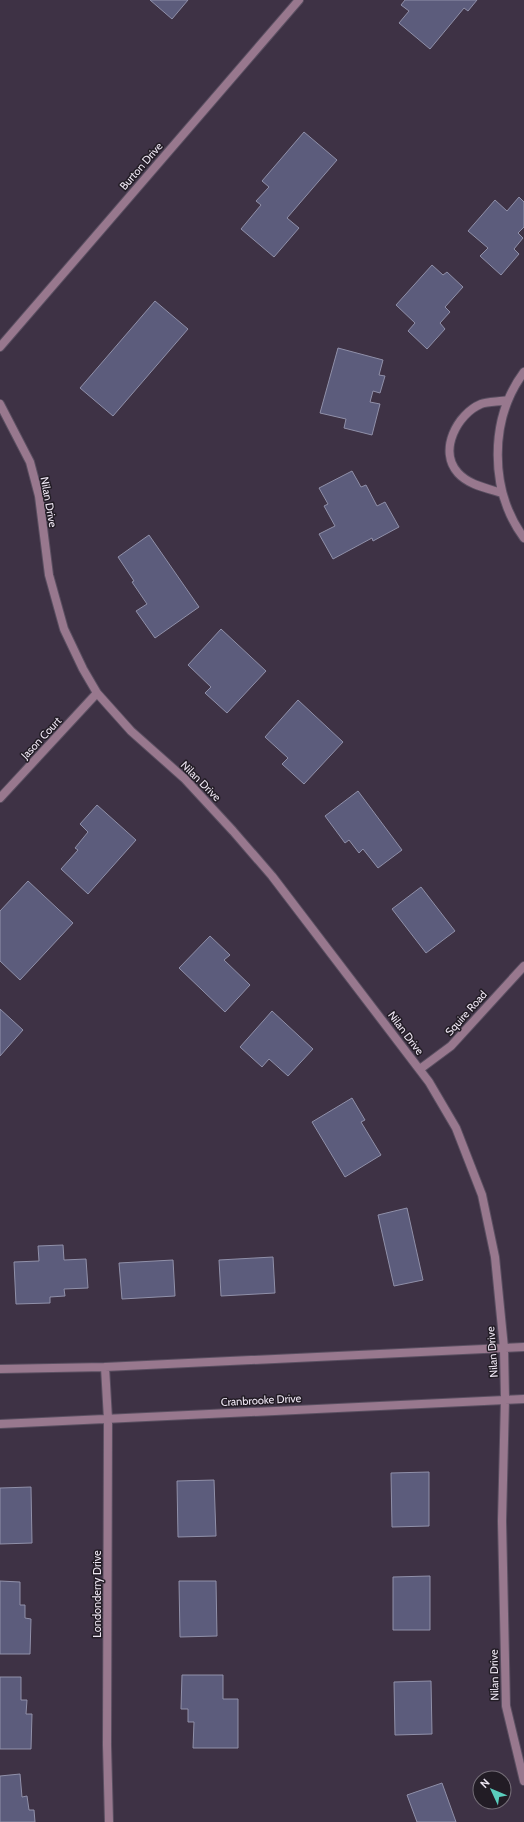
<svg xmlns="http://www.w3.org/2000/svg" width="524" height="1822" viewBox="0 0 524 1822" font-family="Cabin,sans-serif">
	<rect width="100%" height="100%" fill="#3e3245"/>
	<path fill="#5c5c7c" stroke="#9090a9" d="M150 0H188L172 19Z
		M405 0H477L468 11 464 8 430 49 399 23 409 11 401 5Z
		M304 132 337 160 287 218 299 228 274 257 241 229 261 205 256 201 269 187 262 181Z
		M519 197 524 202V227L518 233 523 238 514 249 519 254 501 275 480 256 488 248 468 231 495 200 507 211Z
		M432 265 443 275 447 272 463 287 445 307 450 312 440 323 445 329 427 349 408 331 415 323 396 305Z
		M155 301 188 329 113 416 80 388Z
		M338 348 383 360 379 375 385 376 380 393 373 391 370 402 380 404 372 435 344 428 346 419 320 413Z
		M352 471 361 487 366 485 377 506 385 502 399 527 373 541 372 538 333 559 319 534 335 526 324 506 328 504 319 488Z
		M149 535 199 607 155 638 136 611 147 604 132 582 134 581 118 557Z
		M221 629 266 671 227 713 205 693 211 687 188 665Z
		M298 700 343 742 304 784 282 764 288 758 265 737Z
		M358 791 402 850 378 868 363 849 359 853 349 840 345 843 325 816Z
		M97 805 136 840 88 894 61 869 78 850 75 848 88 832 80 824Z
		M28 881 73 923 20 980 0 961V911Z
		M421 887 455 931 426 953 392 909Z
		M210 936 230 955 224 960 250 985 225 1012 179 968Z
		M0 1009 23 1030 0 1056Z
		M272 1011 313 1049 288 1076 269 1059 262 1067 240 1047Z
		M352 1098 365 1120 361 1122 381 1155 345 1177 312 1122Z
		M407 1208 423 1280 394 1286 378 1215Z
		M63 1245 64 1260 86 1259 88 1288 64 1289 65 1296 50 1297V1303L16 1304 14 1262 39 1261 38 1246Z
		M273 1257 275 1293 221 1296 219 1260Z
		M173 1260 175 1296 122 1299 119 1263Z
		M429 1472V1526L392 1527 391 1473Z
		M214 1480 216 1536 178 1537 177 1481Z
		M31 1487 32 1543 0 1544V1488Z
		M430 1576V1630H393V1577Z
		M0 1581 20 1582V1605H25V1618L31 1619 30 1654H0Z
		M179 1581H216L217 1636 180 1637Z
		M182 1675H223V1699H238V1748H193L194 1722H188V1709H181Z
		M0 1677H21V1700H27L26 1714H32L31 1749H0Z
		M431 1681 432 1734 395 1735 394 1682Z
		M20 1774 22 1797 27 1796 29 1810H34L35 1822H0V1776Z
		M442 1783 456 1822H417L407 1795Z"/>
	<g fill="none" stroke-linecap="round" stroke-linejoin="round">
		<defs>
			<path id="street" d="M0 347 299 0
				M524 372C489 419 489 490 524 538
				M0 404 30 462 39 496 49 575 64 629 83 669 97 693 131 731 185 779 233 831 272 876 429 1082 456 1128 482 1195 495 1257 504 1348 505 1399 502 1521 506 1706 524 1781
				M502 493C486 488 469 485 458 473 438 451 457 414 481 404 488 401 500 402 508 400
				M0 798 97 693
				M420 1069 451 1046 524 966
				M105 1367 108 1419 107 1745 109 1822
				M0 1369 105 1367 524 1347
				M0 1424 524 1399"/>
		</defs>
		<use href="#street" stroke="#5a4f61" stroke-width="10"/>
		<use href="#street" stroke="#98788e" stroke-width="8"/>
	</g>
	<g text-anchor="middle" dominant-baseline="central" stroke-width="3" stroke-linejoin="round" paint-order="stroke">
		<g font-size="11" fill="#eee6f3" stroke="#221c25">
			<text transform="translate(141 166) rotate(-49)">Burton Drive</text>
			<text transform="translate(49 502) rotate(80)">Nilan Drive</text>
			<text transform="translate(41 738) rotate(-47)">Jason Court</text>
			<text transform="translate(201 781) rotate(45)">Nilan Drive</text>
			<text transform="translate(466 1013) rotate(-48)">Squire Road</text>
			<text transform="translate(406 1033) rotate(53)">Nilan Drive</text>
			<text transform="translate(492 1352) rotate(-94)">Nilan Drive</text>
			<text transform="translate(261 1400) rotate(-3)">Cranbrooke Drive</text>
			<text transform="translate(97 1594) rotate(-90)">Londonderry Drive</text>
			<text transform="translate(494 1675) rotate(-91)">Nilan Drive</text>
		</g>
	</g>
	<g transform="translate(492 1790) rotate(314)"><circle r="19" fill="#221c25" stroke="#746d77"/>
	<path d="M0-3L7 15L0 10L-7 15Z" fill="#5acebd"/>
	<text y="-6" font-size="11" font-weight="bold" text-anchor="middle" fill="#eee6f3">N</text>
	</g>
</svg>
